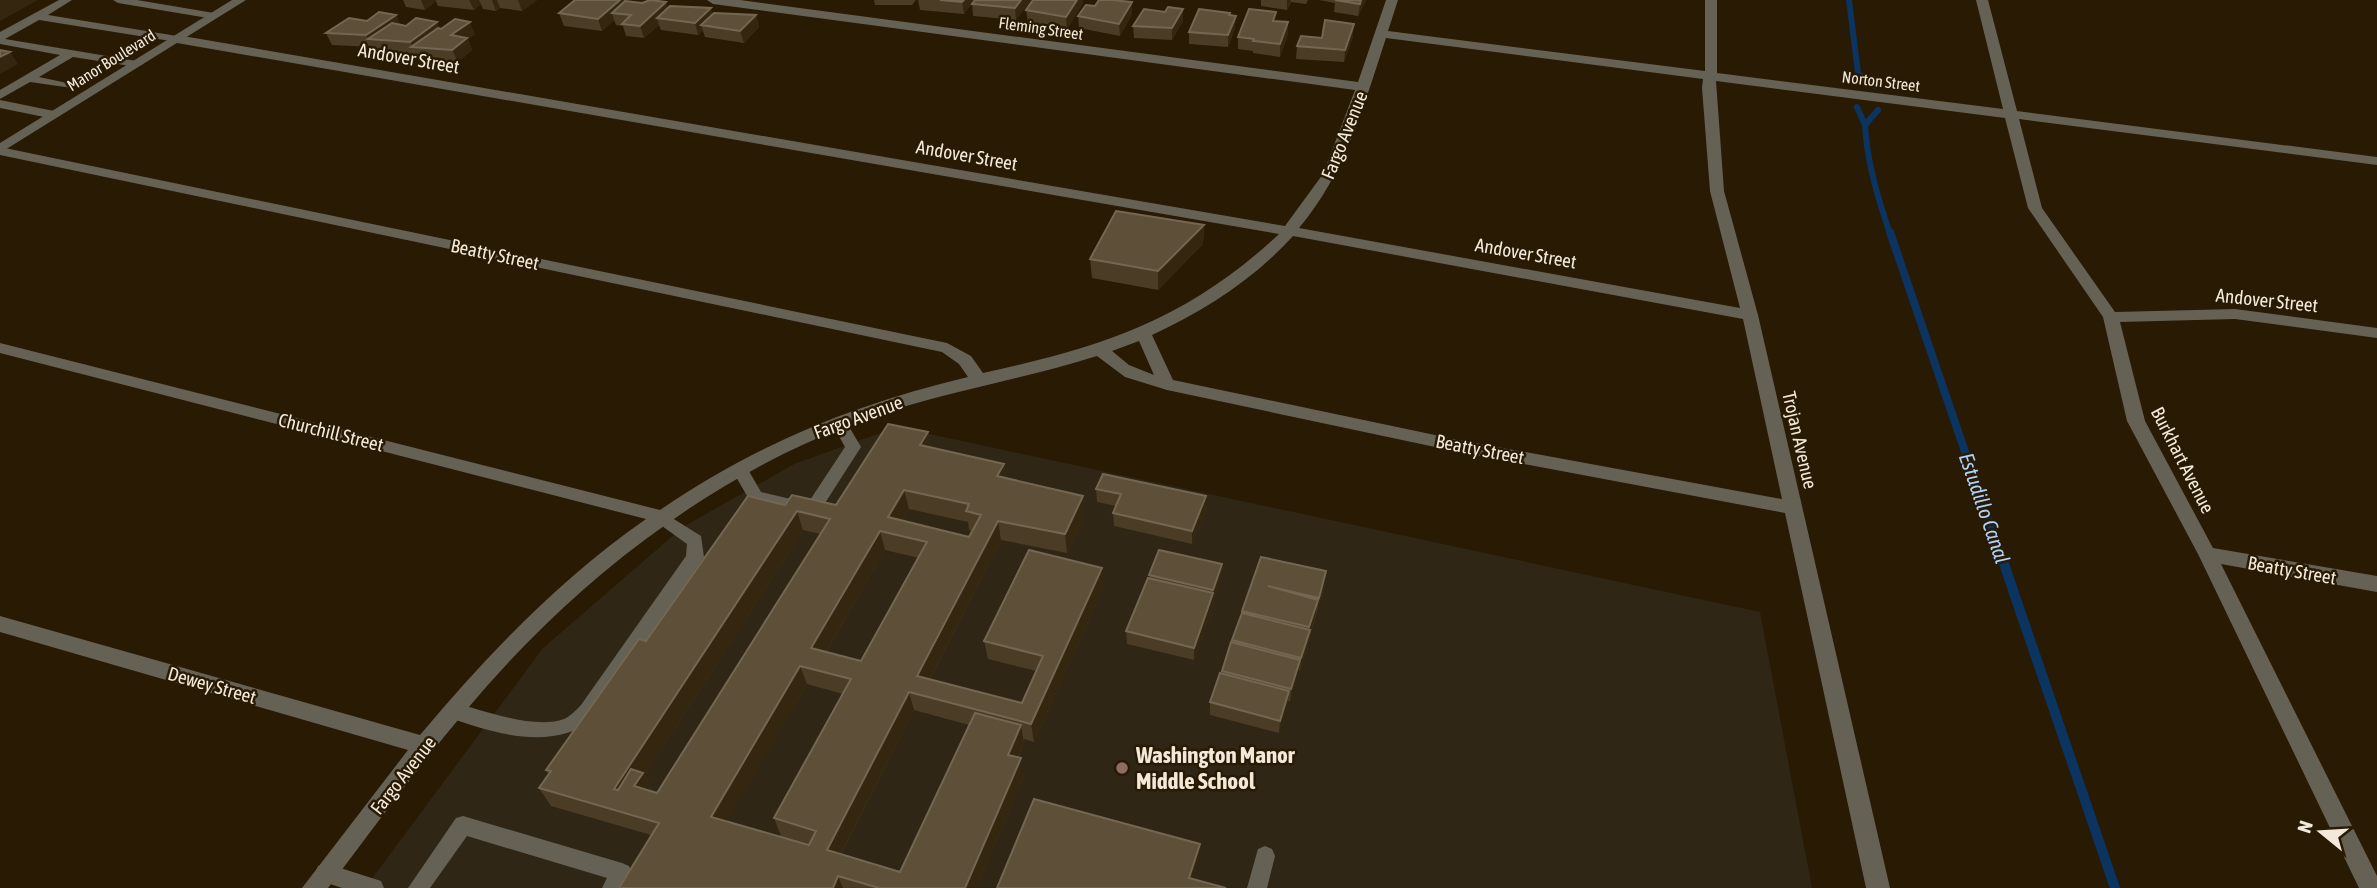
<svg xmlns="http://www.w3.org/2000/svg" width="2377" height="888" viewBox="0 0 2377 888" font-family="'Asap Condensed',sans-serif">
	<rect width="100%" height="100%" fill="#281a03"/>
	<path fill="#2f2616" d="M897 427 1760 612 1812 888H365L543 648 683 527 794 464Z"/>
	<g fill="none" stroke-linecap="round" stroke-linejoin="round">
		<path stroke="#0b3461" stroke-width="6" d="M1849 0 1858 73 1875 86
			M1853 83 1858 73
			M1857 107 1865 125
			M1878 110 1865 125C1867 163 1878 198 1890 234"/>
		<path stroke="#0b3461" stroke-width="8" d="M1890 232 1990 525"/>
		<path stroke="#0b3461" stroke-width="10" d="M1990 523 2115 888"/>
		<path fill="#666155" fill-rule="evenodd" d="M59 0H72L48 15 177 36 183 39 177 42 39 20 5 39 137 61 143 64 137 67 73 57 39 77 72 84V88L30 82 0 99V90L60 55 0 44V32Z
			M113 0H137L214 13 219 16 214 19 118 3Z
			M839 417 844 418 861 447 818 514 812 516 750 501 732 470 734 466H746L761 492 808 503 845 447 831 422Z
			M661 511 701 536 704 557 595 717C555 753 493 733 447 717L445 711 447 705 454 703C484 710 534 730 564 719 571 716 576 710 581 705L686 556 687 544 655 521 653 517 655 513Z
			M463 816 622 863 629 866 632 873 624 888H602L607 878 467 836 430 888H408L456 818Z
			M1265 846 1272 849 1275 856 1267 888H1247L1258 849Z
			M325 863 381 881 384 888H342L318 880 315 873 318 866Z"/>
		<path fill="#666155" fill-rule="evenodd" d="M707 0H740L1358 82 1386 0H1398L1388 31 1705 71V0H1717V73L2003 109 1976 0H1988L2017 111 2377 157V165L2019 119 2042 208 2115 312 2235 309 2377 328V338L2235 319 2120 322 2145 421 2213 548 2377 576V592L2221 564 2377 876V888H2359L2198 554 2127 421 2103 317 2028 208 2005 118 1716 81 1724 191 1758 315 1890 888H1866L1785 513 1454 451 1167 390 1125 377 1097 356C1015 382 929 394 847 426 726 473 616 552 525 645 452 720 391 805 328 888H302L408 750 0 632V616L420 735C487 655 560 579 646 519L0 353V343L660 510C754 445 857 403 968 377L959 364 942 352 0 155V147L947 343 971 356 983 373C1102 347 1187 320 1279 234L177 43 171 39 177 35 1285 226 1323 174 1355 90 713 4ZM1386 38 1703 79 1702 88 1710 191 1740 308 1299 228C1345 174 1364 105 1386 38ZM1293 236 1743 319 1782 499 1454 439 1173 380 1152 335C1204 311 1254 279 1293 236ZM1139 341 1154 375 1129 365 1112 351Z
			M0 100 54 111 61 115 54 119 0 108Z"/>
		<path fill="#666155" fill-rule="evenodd" d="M232 0H246L0 153V143Z"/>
	</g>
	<path fill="#4b3c25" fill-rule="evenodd" d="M403 0H537L522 11 500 8 496 11 483 9 481 4 474 10 438 6 436 1 425 10 406 7Z
		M874 0H916L912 5H875Z
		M918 0H974L964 14 920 10Z
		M975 0H1031L1016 20 973 16 972 4Z
		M1261 0H1308L1306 4 1291 2 1287 10 1261 6Z
		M1319 0H1366L1358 16 1334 12 1335 3Z
		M627 2 642 3 666 2 668 8 713 14 756 15 759 27 744 43 705 37 703 31 698 35 661 30 659 25 644 38 626 36 623 26 616 25 614 20 602 31 564 26 559 13Z
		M1132 2V14L1120 36 1079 28 1078 16Z
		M1083 3 1067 29 1028 22 1026 10Z
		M1183 9V21L1172 40 1134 38 1133 26 1165 12Z
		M1230 13 1235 28 1228 47 1189 44V32Z
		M396 15 400 25 440 28 475 34 468 39 472 50 458 62 417 59 414 54 374 52 372 47 332 45 326 33 367 21Z
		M1276 21 1288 34 1280 57 1253 53V51L1238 49V37Z
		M1353 36 1344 62 1296 59 1297 46 1322 38Z
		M1204 225 1203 244 1158 290 1092 278 1090 259Z
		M928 432 931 448 1004 464 1006 478 1085 515 1067 553 1001 540 930 679 1022 703 1036 671 988 659 984 641 1104 586 1034 742 1024 739V743L1018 758 1024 776 976 888H619L651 835 551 806 539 788 549 775 546 770 646 641 785 505H836ZM909 509 968 522 969 530 972 531 969 537 902 521ZM803 530 820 534 657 793 652 792 653 790 645 775ZM885 550 919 558 861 661 826 652ZM807 684 843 694 774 818 781 836 810 844 809 845 727 821ZM914 710 969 725 900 872 841 854Z
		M1096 489 1206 496V509L1192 544 1114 526 1113 513 1116 506 1097 502Z
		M1222 564 1221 577 1213 602V606L1194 660 1127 644 1126 631 1149 578V575Z
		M1325 584 1300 670H1299L1290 701H1288L1279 733 1210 715V702L1221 673 1242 611Z"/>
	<path fill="#35270f" d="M0 0H38L0 21Z
		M421 0H436V1L425 10Z
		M469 0H479L481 4 474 10Z
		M492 0H497L500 8 496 11Z
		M518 0H537L522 11Z
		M620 0H627L629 7 612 13 614 20 602 31 598 19Z
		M964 0H974L964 14 962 2Z
		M1021 0H1031L1016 20 1015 8Z
		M1077 0H1083V3L1067 29 1066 17Z
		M1287 0H1291L1287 10Z
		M1361 0H1366L1358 16 1360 4Z
		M666 2 670 14 657 18 659 25 644 38 640 26Z
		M1132 2V14L1120 36 1119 24Z
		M711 8 715 20 701 25 703 31 698 35 695 23Z
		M1183 9V21L1172 40V28Z
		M396 15 401 27 368 39 366 35Z
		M756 15 759 27 744 43 740 31Z
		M1236 16 1235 28 1228 47V35Z
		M437 22 443 34 413 47 410 42Z
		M470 22 475 34 468 39 472 50 458 62 452 50 451 35Z
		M1288 22V34L1280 57V44Z
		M1354 24 1353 36 1344 62 1345 50Z
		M10 52 18 64 0 74V57Z
		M1204 225 1203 244 1158 290V271Z
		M928 432 932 452 920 445Z
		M1004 464 1007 483 997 476Z
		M904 490 909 509 894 534 888 517Z
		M1083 496 1085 515 1067 553 1065 534Z
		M1206 496V509L1192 544V531Z
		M797 511 803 530 645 775 653 790 644 804 625 806 614 789Z
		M998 521 1001 540 922 694 917 676Z
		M880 531 885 550 817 667 811 648Z
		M1222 564 1221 577 1213 602V590Z
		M1102 568 1104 586 1034 742 1031 724Z
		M1326 571 1325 584 1317 611 1319 598Z
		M1213 593V606L1194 660V648Z
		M1318 600 1316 613 1300 670 1301 658Z
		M1300 660 1299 672 1290 701 1291 689Z
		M800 666 807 684 720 834 711 817Z
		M1289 691 1288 703 1279 733 1280 721Z
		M909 692 914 710 834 867 827 850Z
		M1021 725 1024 743 1011 773 1008 755Z
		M1021 758 1024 776 976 888H965Z
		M1200 844 1199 861 1191 888 1189 878Z
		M838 876 843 888H833Z"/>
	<path fill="#5d4f38" stroke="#746752" stroke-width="2" fill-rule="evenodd" d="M575 0H620L598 19 559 13Z
		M650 0 666 2 640 26 622 24 631 15 612 13 625 1 642 3Z
		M940 0H964L962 2Z
		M975 0H1021L1015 8 972 4Z
		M1033 0H1077L1066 17 1026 10Z
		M1099 0H1112L1132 2 1119 24 1078 16 1086 5 1095 6Z
		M1335 0H1361L1360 4Z
		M670 6 711 8 695 23 657 18Z
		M1168 7 1183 9 1172 28 1133 26 1144 9 1165 12Z
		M1199 9 1230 13 1229 15 1236 16 1228 35 1189 32Z
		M1249 9 1276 12 1273 21 1288 22 1280 44 1253 41 1254 39 1238 37Z
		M379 12 396 15 366 35 326 33 349 18 367 21Z
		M714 13 756 15 740 31 701 25Z
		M416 18 437 22 410 42 368 39 392 23 406 26Z
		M455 19 470 22 451 35 467 38 452 50 411 47 438 28 441 29Z
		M1325 20 1354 24 1345 50 1297 46 1301 36 1322 38Z
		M0 50 10 52 0 57Z
		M1116 211 1204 225 1158 271 1090 259Z
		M888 424 928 432 920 445 1004 464 997 476 1083 496 1065 534 998 521 917 676 1022 703 1043 656 984 641 1029 550 1102 568 1031 724 909 692 827 850 900 872 975 713 1021 725 1008 755 1021 758 965 888H879L838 876 833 888H619L659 823 539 788 551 771 546 770 639 639 646 641 748 496 785 505 792 495 836 505ZM904 490 969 504 966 511 981 515 969 537 888 517ZM797 511 830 519 657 793 634 786 643 773 631 769 618 790 614 789ZM880 531 927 542 861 661 811 648ZM800 666 851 679 774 818 816 831 809 845 711 817Z
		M1103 474 1206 496 1192 531 1113 513 1121 494 1096 489Z
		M1159 550 1222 564 1213 590 1149 575Z
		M1261 557 1326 571 1319 598 1268 586 1318 600 1309 627 1242 611Z
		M1148 578 1213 593 1194 648 1126 631Z
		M1242 613 1310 630 1301 658 1232 640Z
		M1231 642 1300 660 1291 689 1222 671Z
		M1220 673 1289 691 1280 721 1210 702Z
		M1034 799 1200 844 1189 878 1226 888H997Z"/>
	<circle fill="#8d6e63" stroke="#281a03" stroke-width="2.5" cx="1122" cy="768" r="7"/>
	<g text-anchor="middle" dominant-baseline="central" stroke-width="5" stroke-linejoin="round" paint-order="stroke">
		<g font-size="16" fill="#f3e9db" stroke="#281a03">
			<text transform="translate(1041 28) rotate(8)">Fleming Street</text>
			<text transform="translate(111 60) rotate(-32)">Manor Boulevard</text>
			<text transform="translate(1881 81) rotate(7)">Norton Street</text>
		</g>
		<g font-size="19" fill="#f3e9db" stroke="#281a03">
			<text transform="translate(409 58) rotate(10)">Andover Street</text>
			<text transform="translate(1344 135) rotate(-68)">Fargo Avenue</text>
			<text transform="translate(967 155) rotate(10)">Andover Street</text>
			<text transform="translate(1526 253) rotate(10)">Andover Street</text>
			<text transform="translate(495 254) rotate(12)">Beatty Street</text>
			<text transform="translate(2267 300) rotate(6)">Andover Street</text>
			<text transform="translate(858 417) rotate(-20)">Fargo Avenue</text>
			<text transform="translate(331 432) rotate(14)">Churchill Street</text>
			<text transform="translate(1800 440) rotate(77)">Trojan Avenue</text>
			<text transform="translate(1480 449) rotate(11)">Beatty Street</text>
			<text transform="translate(2183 460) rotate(63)">Burkhart Avenue</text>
			<text transform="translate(2292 570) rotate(10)">Beatty Street</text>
			<text transform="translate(212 685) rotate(16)">Dewey Street</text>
			<text transform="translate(403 775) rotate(-52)">Fargo Avenue</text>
		</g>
		<g font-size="21" font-style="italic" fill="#aed1fe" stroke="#281a03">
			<text transform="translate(1985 508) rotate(71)">Estudillo Canal</text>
		</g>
		<g font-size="23" font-weight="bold" fill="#f3e9db" stroke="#281a03" text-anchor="start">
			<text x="1136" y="755">Washington Manor<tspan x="1136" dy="26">Middle School</tspan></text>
		</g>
	</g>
	<g transform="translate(2321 832) rotate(288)" stroke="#281a03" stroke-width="5" paint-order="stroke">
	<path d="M0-5L12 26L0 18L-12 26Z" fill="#f3e9db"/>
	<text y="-10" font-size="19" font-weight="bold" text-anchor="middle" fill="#f3e9db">N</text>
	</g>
</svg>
